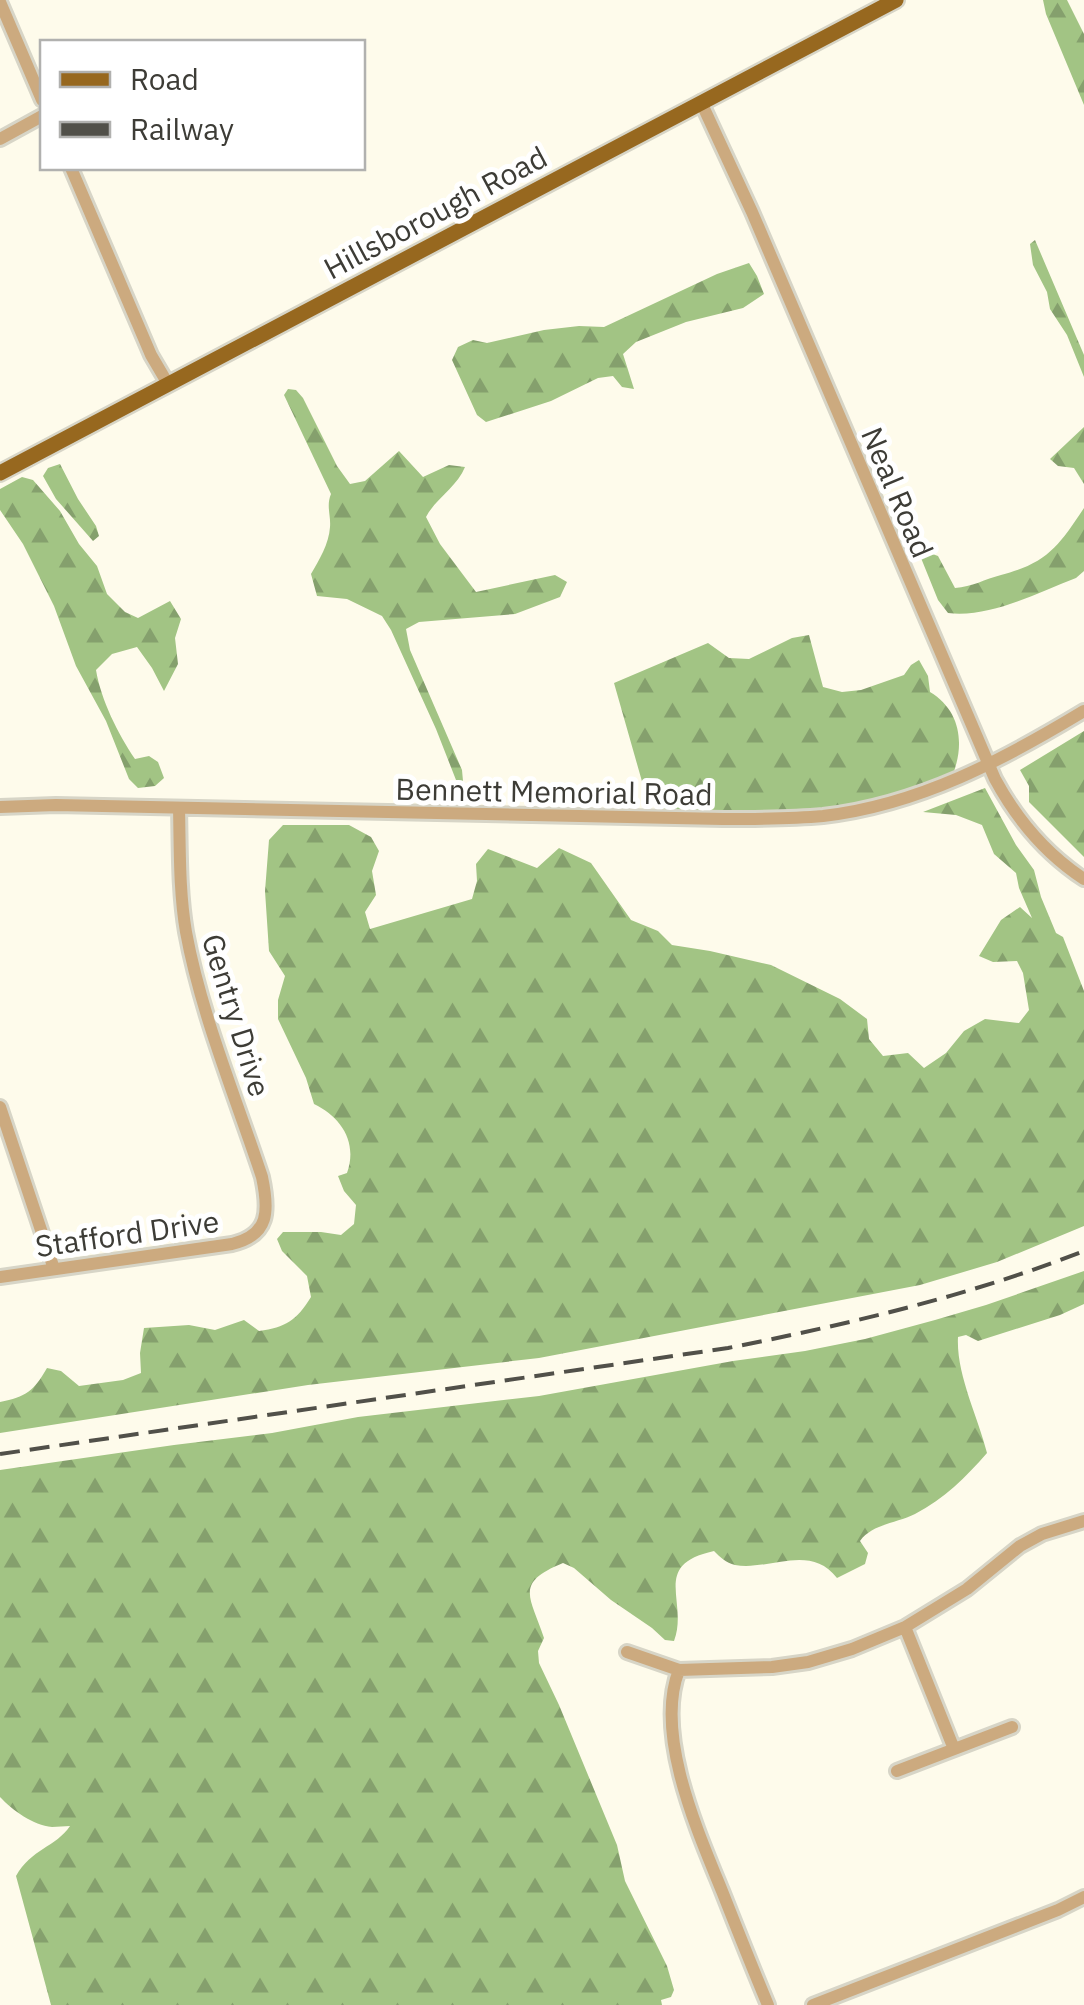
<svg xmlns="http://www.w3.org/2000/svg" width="1084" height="2005" viewBox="0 0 1084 2005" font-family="'IBM Plex Sans',sans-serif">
	<defs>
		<pattern id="forest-firs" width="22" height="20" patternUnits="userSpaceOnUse" patternTransform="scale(2.5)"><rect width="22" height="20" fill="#a2c484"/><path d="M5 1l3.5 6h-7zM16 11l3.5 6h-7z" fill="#85a06d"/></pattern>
	</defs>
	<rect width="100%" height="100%" fill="#fefbeb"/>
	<path fill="url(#forest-firs)" d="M1043 0H1067L1084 34V105L1046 14Z
		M1035 240 1084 355V377L1067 335 1050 309 1047 292 1033 265 1030 244Z
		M749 263 757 276 764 294 743 308 686 322 636 342 623 354 634 389 622 387 613 376 598 378 551 401 486 422 477 415 452 360 458 347 473 340 487 343 544 330 579 326 604 327 717 274Z
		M288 389 296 390 303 398 337 466 350 484 365 481 399 451 423 477 449 465 465 467C457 487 436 498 426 517L440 544 476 592 555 575 567 582 560 597 515 614 419 622 406 629 410 650 462 770 463 781 456 780 436 729 391 630 382 616 347 599 317 596 311 574C319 560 329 544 330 527 331 515 326 506 331 494L284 395Z
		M1084 427V484L1074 468 1058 466 1050 459Z
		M60 464 78 499 96 526 99 536 93 541 56 499 43 476 48 468Z
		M22 477 33 480 60 511 79 544 97 566 107 594 125 612 138 618 170 601 181 619 175 638 178 664 164 691 152 668 137 647 112 654 96 670C101 700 118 734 135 759L149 756 158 762 164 778 155 786 138 788 129 779 106 721 76 666 54 606 23 544 0 510V489Z
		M1084 508V571L1076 578C1036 593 991 618 948 613L938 600 921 558 927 552 938 556 955 588C972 587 985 579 1001 575 1047 563 1058 547 1084 508Z
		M809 635 823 687 842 692 861 690 904 675 911 665 919 660 928 676 930 692C960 710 965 743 953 774L873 806 780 813 689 814 657 807 647 799 614 683 708 643 729 658 749 659 792 638Z
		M1084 731V857L1029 802V786L1020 770Z
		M985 788 1016 845 1034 870 1041 897 1056 933 1063 937 1084 991V1226L997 1262 920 1285 539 1358 308 1385 0 1433V1402C26 1397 34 1391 47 1368L61 1371 79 1386 123 1380 141 1373 140 1353 144 1328 189 1325 215 1330 244 1320 259 1331C286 1327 296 1321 311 1297L307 1276 282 1251 277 1239 283 1232H321L341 1235 354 1224 356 1205 344 1191 338 1176 347 1173C358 1142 341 1117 314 1104L306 1078 278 1019V1000L285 976 269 951 265 891 269 840 283 825H349L371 837 379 851 372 871 376 895 365 912 370 929 472 899 477 881 476 864 488 849 537 868 559 848 591 863 631 920 658 931 672 945 710 951 771 965 840 999 867 1019 869 1039 883 1056 908 1053 924 1068 946 1053 964 1031 985 1019 1019 1023 1029 1010 1023 973 1017 961 993 962 979 956 1001 920 1020 907 1032 918 1019 888 1016 873 994 854 982 825 956 815 923 812Z
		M1084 1271V1304L1060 1315 978 1341 966 1335 958 1337C956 1374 978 1417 987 1453 966 1477 944 1499 915 1514 897 1523 872 1524 860 1541L868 1553 865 1564 837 1578C810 1543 770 1571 735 1565 726 1563 720 1557 714 1551 650 1565 689 1601 674 1641L665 1640 652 1628 611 1600 574 1568 563 1563C514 1583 530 1596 544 1638L538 1651 539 1663 559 1705 617 1845 625 1881 667 1966 674 1990 671 1997 661 2000 662 2005H51L16 1876C31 1849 56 1847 70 1826 64 1826 58 1827 52 1827 33 1825 13 1811 0 1797V1470L174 1445 272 1433 358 1417 539 1396 733 1361 805 1351 865 1339 935 1320 986 1305Z"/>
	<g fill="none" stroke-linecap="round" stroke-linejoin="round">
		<defs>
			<path id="minor" d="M0 2 42 100
				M701 102 752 212 995 779C1016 818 1046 854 1084 879
				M0 139 42 116
				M71 168 151 355 168 384
				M0 807 56 805 723 819C757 819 790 819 823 816 919 805 1003 760 1084 711
				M0 1107 54 1269
				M0 1277 232 1244C270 1235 269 1210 262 1177 236 1098 201 1014 186 932 179 891 180 849 179 808
				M905 1627 954 1749
				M627 1652 679 1670 772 1667 808 1662 852 1649 905 1627 967 1589 1020 1546 1042 1534 1084 1521
				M679 1670C654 1734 698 1832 722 1891 737 1929 752 1967 768 2005
				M897 1771 1012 1727
				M813 2005 1058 1910 1084 1897"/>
			<path id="major" d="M0 473 896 0"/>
		</defs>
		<use href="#minor" stroke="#d7d5c7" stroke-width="18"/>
		<use href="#major" stroke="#d7d5c7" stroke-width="20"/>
		<use href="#minor" stroke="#ccaa7f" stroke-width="12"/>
		<use href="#major" stroke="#97681f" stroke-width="15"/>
		<path stroke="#515049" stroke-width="4" stroke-dasharray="20 10" stroke-linecap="butt" d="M0 1454 728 1348C849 1324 969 1296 1084 1251"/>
	</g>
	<g text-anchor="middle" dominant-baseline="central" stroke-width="10" stroke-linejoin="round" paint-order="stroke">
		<g font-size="30" fill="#3d3c36" stroke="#fff">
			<text transform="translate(435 212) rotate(-28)">Hillsborough Road</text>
			<text transform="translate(898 492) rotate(67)">Neal Road</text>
			<text transform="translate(554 791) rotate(1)">Bennett Memorial Road</text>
			<text transform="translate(237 1015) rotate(73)">Gentry Drive</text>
			<text transform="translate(127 1233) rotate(-8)">Stafford Drive</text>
		</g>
	</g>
	<rect x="40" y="40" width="325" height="130" fill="#ffffff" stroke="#b1b1af" stroke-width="2.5"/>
	<rect x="60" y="72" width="50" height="15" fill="#97681f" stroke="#b1b1af" stroke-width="2.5"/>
	<text x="130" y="90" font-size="30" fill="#3d3c36">Road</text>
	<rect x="60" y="122" width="50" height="15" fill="#515049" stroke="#b1b1af" stroke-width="2.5"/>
	<text x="130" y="140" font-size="30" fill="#3d3c36">Railway</text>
</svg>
